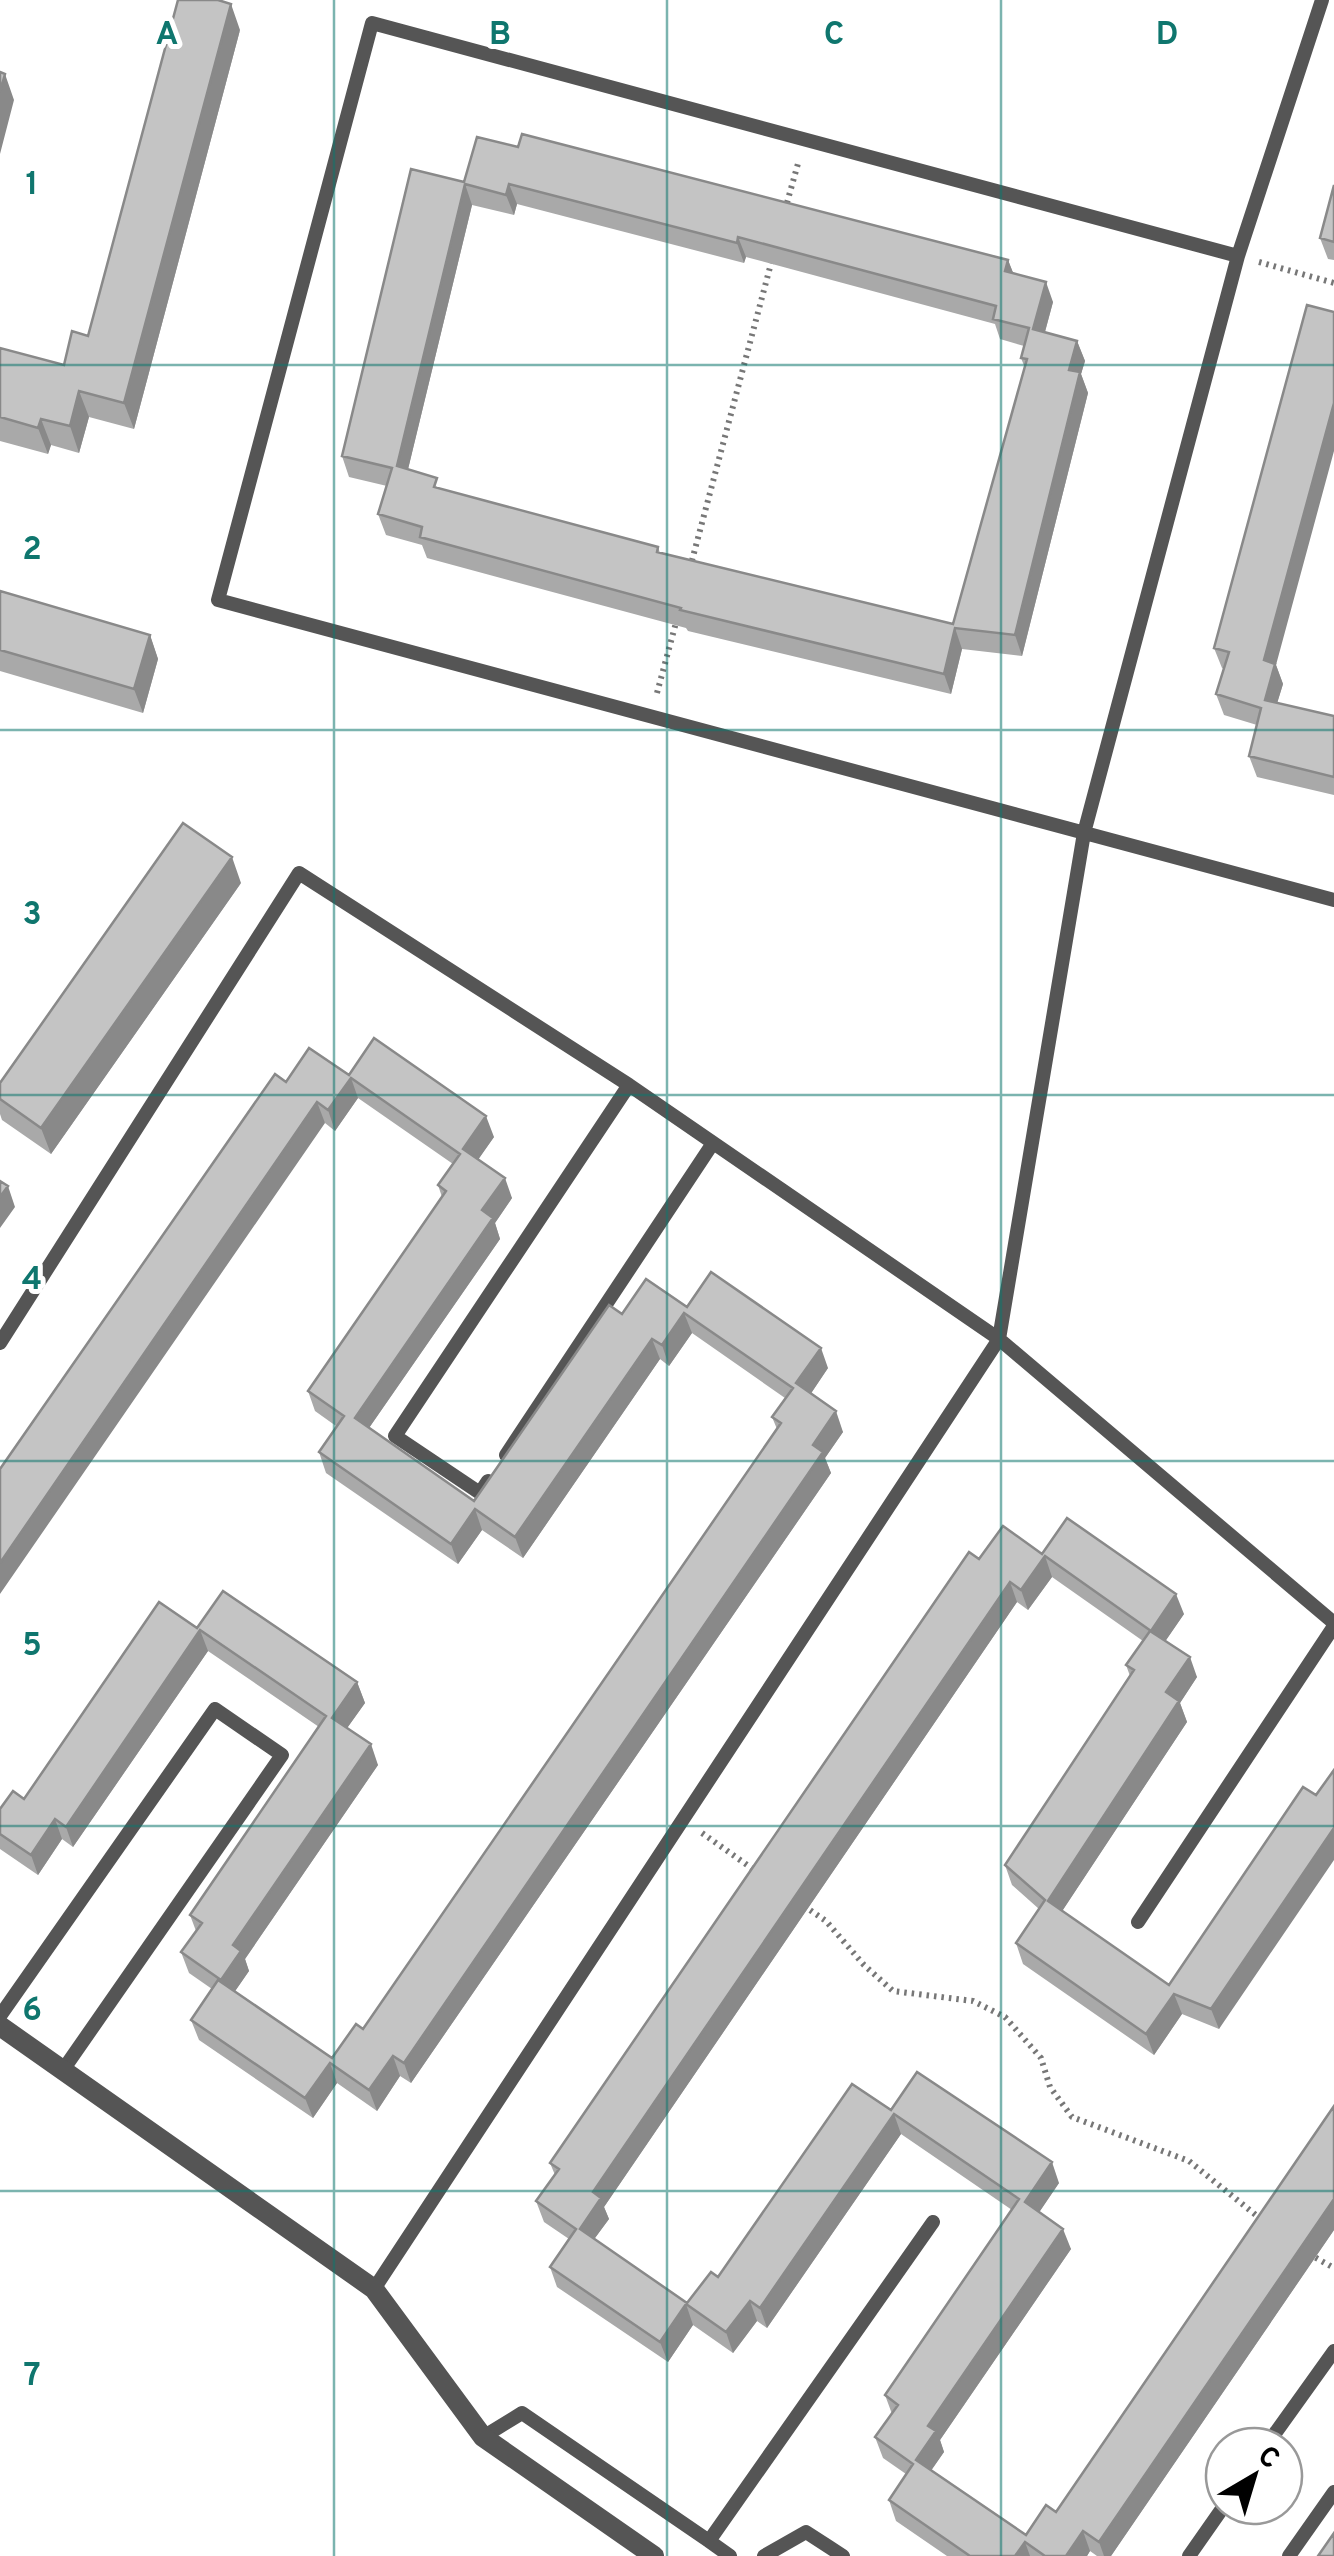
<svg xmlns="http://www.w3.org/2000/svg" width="1334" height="2556" viewBox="0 0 1334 2556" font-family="Overpass,sans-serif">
	<rect width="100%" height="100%" fill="#fff"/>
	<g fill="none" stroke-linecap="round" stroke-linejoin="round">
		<path stroke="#777" stroke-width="6" stroke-dasharray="2.5 5" stroke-linecap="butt" d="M785 210 799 160
			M1259 262 1334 283
			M690 568 773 256
			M657 693 677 619
			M702 1833 757 1872
			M804 1906 826 1921 864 1965 893 1991 973 2001 1005 2017 1041 2058 1050 2087 1072 2117 1189 2161 1262 2220
			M1309 2254 1334 2268"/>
		<path stroke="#555" stroke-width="14" d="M1238 256 372 23 218 600 1334 900
			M0 1343 299 873 629 1085 999 1339 1334 1623
			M506 1455 713 1143
			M488 1481 480 1493 395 1436 629 1085
			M1138 1922 1334 1626
			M0 2016 215 1709 282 1755 63 2070
			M374 2289 999 1339 1084 833 1238 256 1322 0
			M483 2437 522 2413 709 2541 933 2222
			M1266 2446 1334 2351
			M709 2541 730 2556
			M764 2556 806 2532 843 2556
			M1189 2556 1224 2506
			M1289 2556 1334 2492"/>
		<path stroke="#555" stroke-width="20" d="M0 2026 374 2289 483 2437 654 2556"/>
	</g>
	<path fill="#a9a9a9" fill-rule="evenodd" d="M240 30 134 429 89 417 79 453 51 445 48 454 0 441V348L64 365 88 336Z
		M518 147 1008 260 1013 273 1053 302 1045 332 1077 341 1085 361 1081 374 1088 393 1022 656 962 649 951 694 688 631 686 628 427 558 422 545 386 535 378 514 387 486 349 477 342 456 464 182ZM517 204 744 263 746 257 995 324 1000 339 1024 346 1021 358 1025 368 953 624 660 553 658 547 441 489 408 469 472 205 514 215Z
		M1334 185V260L1328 259 1320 238Z
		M0 591 150 635 158 659 143 713 0 671Z
		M1214 648 1276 665 1283 684 1277 703 1334 716V795L1257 777 1249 756 1257 725 1224 715 1216 694 1224 669 1222 668Z
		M241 883 51 1154 2 1120 0 1114V1083Z
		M349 1075 494 1137 478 1159 512 1198 495 1223 500 1239 369 1428 474 1501 622 1314 687 1307 828 1368 811 1393 843 1432 825 1458 831 1473 411 2083 400 2076 377 2111 337 2083 313 2118 199 2040 191 2020 212 1989 189 1973 181 1952 196 1931 190 1915 319 1727 208 1651 73 1847 62 1839 38 1875 0 1849V1809L24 1799 197 1628 357 1682 365 1703 347 1728 378 1765 245 1959 249 1971 235 1991 332 2058 363 2029 777 1429 772 1417 785 1398 692 1333 669 1366 660 1359 523 1558 482 1530 458 1564 326 1473 319 1452 336 1426 315 1411 308 1391 442 1197 438 1185 453 1164 358 1098 335 1131 325 1123 286 1082Z
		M1042 1554 1184 1614 1165 1641 1197 1677 1180 1703 1187 1722 1062 1911 1169 1985 1303 1787 1219 2029 1182 2014 1154 2055 1023 1964 1016 1943 1039 1909 1012 1885 1005 1865 1130 1676 1126 1665 1143 1641 1052 1577 1028 1610 1017 1602 604 2207 609 2219 594 2239 687 2303 718 2277 891 2110 1059 2183 1039 2212 1071 2249 940 2440 944 2452 931 2470 1026 2535 1056 2512 1334 2106V2230L1111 2556H1097L1090 2551 1087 2556H947L896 2521 889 2500 906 2474 883 2458 875 2437 892 2414 885 2395 1012 2210 901 2134 767 2328 757 2321 733 2353 693 2325 668 2362 557 2287 550 2267 569 2239 544 2222 536 2201 555 2175 550 2163 979 1559Z"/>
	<path fill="#898989" d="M231 4 240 30 134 429 124 403Z
		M5 74 14 100 0 154V92Z
		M465 184 472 205 404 486 397 466Z
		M509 184 517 204 514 215 506 195Z
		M738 237 746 257 744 263 737 243Z
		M1008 260 1016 280 1005 271Z
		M1046 282 1053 302 1040 350 1033 329Z
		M1077 341 1085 361 1081 374 1088 393 1022 656 1015 635 1069 370Z
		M79 391 89 417 79 453 70 426Z
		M1334 403V451L1276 665 1283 684 1272 720 1265 700 1264 660Z
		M41 419 51 445 48 454 38 428Z
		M955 628 962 649 951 694 944 674Z
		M150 635 158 659 143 713 134 689Z
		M232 857 241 883 51 1154 41 1128Z
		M351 1078 358 1098 335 1131 328 1110Z
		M317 1102 325 1123 0 1594V1563Z
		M486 1116 494 1137 471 1170 463 1149Z
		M505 1178 512 1198 495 1223 500 1239 362 1438 355 1418 482 1210Z
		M8 1186 15 1207 0 1228V1197Z
		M684 1313 692 1333 669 1366 662 1345Z
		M652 1339 660 1359 523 1558 515 1537Z
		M821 1348 828 1368 804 1404 796 1383Z
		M836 1411 843 1432 825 1458 831 1473 411 2083 404 2063Z
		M475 1509 482 1530 458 1564 451 1544Z
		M1045 1556 1052 1577 1028 1610 1021 1590Z
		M1010 1582 1017 1602 604 2207 609 2219 587 2249 580 2229 593 2192Z
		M1176 1594 1184 1614 1158 1652 1151 1631Z
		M200 1630 208 1651 73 1847 66 1827Z
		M1190 1657 1197 1677 1180 1703 1187 1722 1055 1922 1048 1901 1166 1692Z
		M357 1682 365 1703 340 1738 332 1718Z
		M371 1744 378 1765 245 1959 249 1971 229 2000 221 1980 233 1945Z
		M55 1819 62 1839 38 1875 31 1855Z
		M1334 1828V1860L1219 2029 1211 2009Z
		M1174 1994 1182 2014 1154 2055 1146 2034Z
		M393 2056 400 2076 377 2111 369 2090Z
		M330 2063 337 2083 313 2118 305 2098Z
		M894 2114 901 2134 767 2328 760 2308Z
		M1052 2162 1059 2183 1032 2223 1025 2202Z
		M1334 2199V2230L1111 2556H1104L1099 2542Z
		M1063 2229 1071 2249 940 2440 944 2452 924 2481 916 2460 928 2426Z
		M750 2301 757 2321 733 2353 726 2332Z
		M686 2304 693 2325 668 2362 660 2342Z
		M1083 2531 1090 2551 1087 2556H1066Z
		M1025 2542 1030 2556H1015Z"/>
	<path fill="#c4c4c4" stroke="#898989" stroke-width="2.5" fill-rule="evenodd" d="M178 0H218L231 4 124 403 79 391 70 426 41 419 38 428 0 417V348L64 365 72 331 88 336Z
		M0 72 5 74 0 92Z
		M522 134 1008 260 1005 271 1046 282 1033 329 1077 341 1069 370 1080 372 1015 635 955 628 944 674 680 610 681 608 420 537 422 527 378 514 392 468 342 456 411 169 464 182 477 137 518 147ZM465 184 506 195 509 184 737 243 738 237 996 306 993 319 1029 328 1021 358 1027 359 953 624 657 552 658 547 434 487 437 478 397 466Z
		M1334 185V242L1320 238Z
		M1307 305 1334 312V403L1264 660 1275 664 1265 700 1334 716V777L1249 756 1261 708 1216 694 1229 652 1214 648Z
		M0 591 150 635 134 689 0 650Z
		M183 823 232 857 41 1128 0 1099V1083Z
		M374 1038 486 1116 463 1149 505 1178 482 1210 493 1218 355 1418 474 1501 609 1305 622 1314 646 1279 687 1307 711 1272 821 1348 796 1383 836 1411 813 1445 823 1452 404 2063 393 2056 369 2090 330 2063 305 2098 191 2020 218 1980 332 2058 356 2024 363 2029 781 1423 772 1417 793 1388 684 1313 662 1345 652 1339 515 1537 475 1509 451 1544 319 1452 344 1416 308 1391 446 1191 438 1185 460 1154 351 1078 328 1110 317 1102 0 1563V1469L275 1074 286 1082 309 1048 349 1075Z
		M0 1181 8 1186 0 1197Z
		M1067 1518 1176 1594 1151 1631 1045 1556 1021 1590 1010 1582 593 2192 601 2198 580 2229 687 2303 711 2272 718 2277 852 2084 891 2110 917 2072 1052 2162 1025 2202 1063 2229 928 2426 936 2431 916 2460 1026 2535 1046 2505 1056 2512 1334 2106V2199L1099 2542 1083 2531 1066 2556H1045L1025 2542 1015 2556H970L889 2500 913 2464 875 2437 898 2405 885 2395 1019 2199 894 2114 760 2308 750 2301 726 2332 686 2304 660 2342 550 2267 576 2229 536 2201 559 2169 550 2163 969 1552 979 1559 1003 1526 1042 1554Z
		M223 1591 357 1682 332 1718 371 1744 233 1945 241 1951 221 1980 181 1952 202 1923 190 1915 326 1716 200 1630 66 1827 55 1819 31 1855 0 1834V1809L13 1791 24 1799 159 1602 197 1628Z
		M1150 1631 1190 1657 1166 1692 1179 1701 1048 1901 1169 1985 1303 1787 1316 1795 1334 1770V1828L1211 2009 1174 1994 1146 2034 1016 1943 1045 1900 1005 1865 1134 1670 1126 1665Z
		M1334 2533V2556H1318Z"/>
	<path fill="none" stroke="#0f766e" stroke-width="2.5" stroke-opacity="0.55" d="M334 0V2556M667 0V2556M1001 0V2556M0 365H1334M0 730H1334M0 1095H1334M0 1461H1334M0 1826H1334M0 2191H1334"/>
	<g font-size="32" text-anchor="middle" font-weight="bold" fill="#0f766e" stroke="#fff" stroke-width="10" stroke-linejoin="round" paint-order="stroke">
		<text x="167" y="44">A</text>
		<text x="500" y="44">B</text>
		<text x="834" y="44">C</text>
		<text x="1167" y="44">D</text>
		<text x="32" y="194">1</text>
		<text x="32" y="559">2</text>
		<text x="32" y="924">3</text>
		<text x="32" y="1289">4</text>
		<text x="32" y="1655">5</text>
		<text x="32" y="2020">6</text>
		<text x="32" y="2385">7</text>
	</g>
	<g transform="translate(1254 2476) rotate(38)"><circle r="48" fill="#ffffff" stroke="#999999" stroke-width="2.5"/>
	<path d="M0-8L18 38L0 25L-18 38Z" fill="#000000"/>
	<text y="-15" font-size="28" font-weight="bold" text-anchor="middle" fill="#000000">С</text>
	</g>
</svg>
